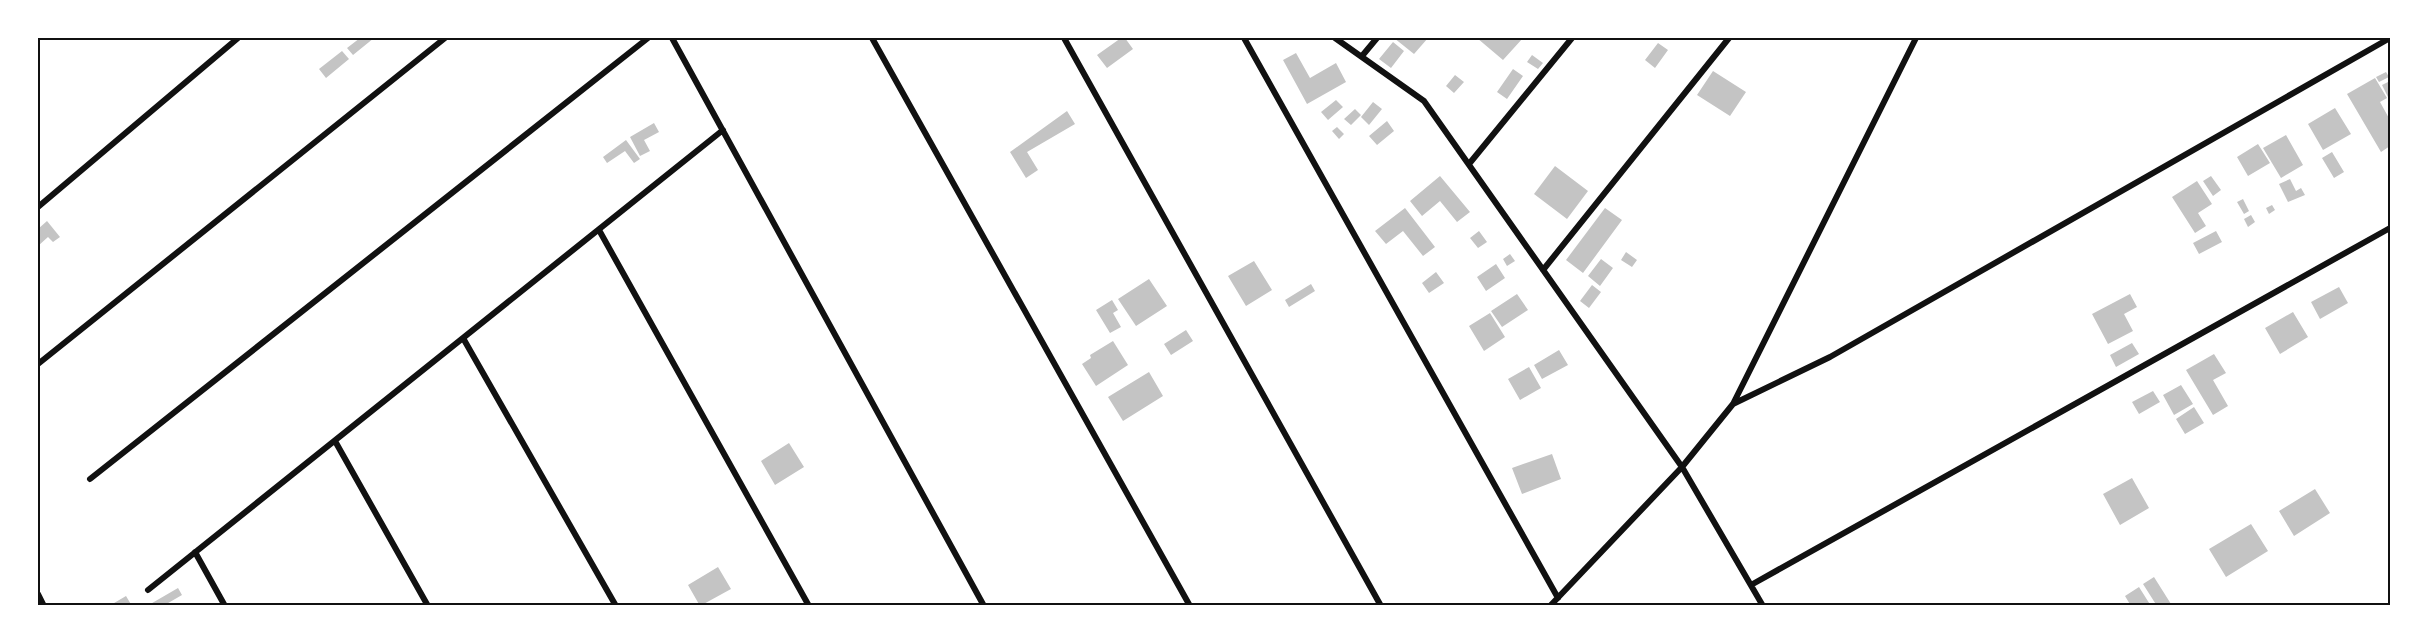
<svg xmlns="http://www.w3.org/2000/svg" width="2428" height="643" viewBox="0 0 2428 643" font-family="Commissioner,sans-serif">
	<rect width="100%" height="100%" fill="#fff"/>
	<path fill="#c4c4c4" d="M360 38H374L353 55 347 48Z
		M1121 38H1125L1133 49 1107 68 1097 55Z
		M1394 38H1428L1414 54Z
		M1477 38H1523L1503 60Z
		M1393 42 1404 51 1391 68 1379 59Z
		M1658 43 1668 50 1655 68 1645 60Z
		M342 51 349 59 326 78 319 69Z
		M1296 53 1310 78 1336 63 1346 82 1307 104 1283 60Z
		M1532 55 1543 63 1538 69 1527 62Z
		M1513 69 1523 76 1507 99 1497 92Z
		M1713 71 1746 92 1730 116 1697 95Z
		M2386 72 2389 77 2379 82 2376 77Z
		M1455 75 1464 82 1454 93 1446 86Z
		M2375 78 2387 98 2380 102 2390 120V146L2381 152 2347 94Z
		M2390 81V101L2382 85Z
		M1336 100 1343 107 1328 120 1321 112Z
		M1373 102 1382 109 1369 125 1361 117Z
		M2335 108 2351 134 2323 150 2308 124Z
		M1355 109 1361 115 1351 125 1344 119Z
		M1067 111 1075 124 1027 152 1038 170 1026 178 1010 152Z
		M1387 121 1394 131 1377 145 1369 136Z
		M654 123 659 132 644 140 650 151 640 156 630 137Z
		M1337 127 1344 134 1339 139 1332 131Z
		M2286 135 2303 165 2281 178 2263 148Z
		M626 140 640 159 634 163 625 151 607 163 603 157Z
		M2258 144 2270 163 2248 176 2237 157Z
		M2332 152 2344 172 2334 178 2322 158Z
		M1555 166 1588 191 1567 219 1534 194Z
		M1440 176 1470 212 1457 222 1440 201 1422 216 1410 201Z
		M2211 176 2221 190 2213 196 2203 181Z
		M2290 179 2296 191 2301 188 2305 195 2288 202 2279 184Z
		M2197 181 2212 204 2198 213 2206 226 2195 233 2172 197Z
		M2243 199 2249 211 2244 214 2237 202Z
		M2272 205 2275 210 2269 214 2266 208Z
		M1405 208 1435 247 1423 256 1403 231 1386 244 1375 231Z
		M1605 208 1622 220 1583 273 1566 260Z
		M2251 215 2255 222 2248 227 2244 219Z
		M47 221 60 237 53 242 48 237 38 246V229Z
		M1479 231 1487 242 1478 248 1470 238Z
		M2216 231 2222 242 2199 254 2193 243Z
		M1626 252 1637 260 1632 267 1621 260Z
		M1510 254 1515 261 1507 266 1503 259Z
		M1601 259 1613 268 1600 286 1588 276Z
		M1254 261 1272 290 1246 306 1228 276Z
		M1496 264 1505 278 1486 291 1477 277Z
		M1436 272 1444 283 1429 293 1422 283Z
		M1149 279 1167 306 1136 326 1118 299Z
		M1311 284 1315 291 1289 307 1285 300Z
		M1592 285 1601 292 1589 308 1580 301Z
		M2339 287 2348 303 2320 319 2311 302Z
		M1517 294 1528 310 1502 327 1491 311Z
		M2130 294 2137 307 2124 314 2133 331 2108 344 2092 314Z
		M1112 300 1118 310 1113 313 1121 327 1110 333 1096 310Z
		M2293 312 2308 337 2280 354 2265 328Z
		M1490 313 1505 337 1484 351 1469 326Z
		M1186 330 1193 341 1171 355 1164 344Z
		M1113 341 1128 365 1096 386 1082 364 1091 358 1090 355Z
		M2132 343 2139 354 2116 367 2110 355Z
		M1559 350 1568 365 1542 379 1534 365Z
		M2214 354 2226 373 2213 380 2228 406 2213 415 2186 370Z
		M1529 367 1541 388 1520 400 1508 379Z
		M1149 372 1163 396 1123 421 1108 397Z
		M2181 385 2193 404 2174 415 2163 395Z
		M2153 391 2160 402 2139 414 2132 402Z
		M2194 407 2204 423 2185 434 2176 419Z
		M789 443 804 467 775 485 761 461Z
		M1552 454 1561 479 1522 494 1512 468Z
		M2132 478 2149 508 2120 525 2103 494Z
		M2315 489 2330 513 2294 536 2279 511Z
		M2251 524 2268 551 2226 577 2209 549Z
		M718 567 731 589 700 606 688 585Z
		M2154 577 2171 604 2168 606H2157L2143 584Z
		M2139 587 2151 606H2131L2125 596Z
		M178 588 182 595 163 606H147Z
		M126 596 132 606H109Z"/>
	<g fill="none" stroke-linecap="round" stroke-linejoin="round">
		<path stroke="#111" stroke-width="6" d="M672 38 984 606
			M872 38 1190 606
			M1064 38 1381 606
			M1244 38 1558 598
			M1335 38 1424 101 1682 467 1763 606
			M1362 56 1377 38
			M1469 164 1572 38
			M38 207 238 38
			M599 230 809 606
			M1543 270 1729 38
			M463 338 616 606
			M38 364 445 38
			M1733 404 1830 357 2390 38
			M335 441 428 606
			M90 479 648 38
			M195 552 225 606
			M1751 585 2390 228
			M148 590 723 130
			M38 594 44 606
			M1550 606 1682 467 1733 404 1916 38"/>
	</g>
	<rect width="2428" height="643" fill="none" stroke="#ffffff" stroke-width="78"/>
	<rect x="39" y="39" width="2350" height="565" fill="none" stroke="#111" stroke-width="2"/>
</svg>
